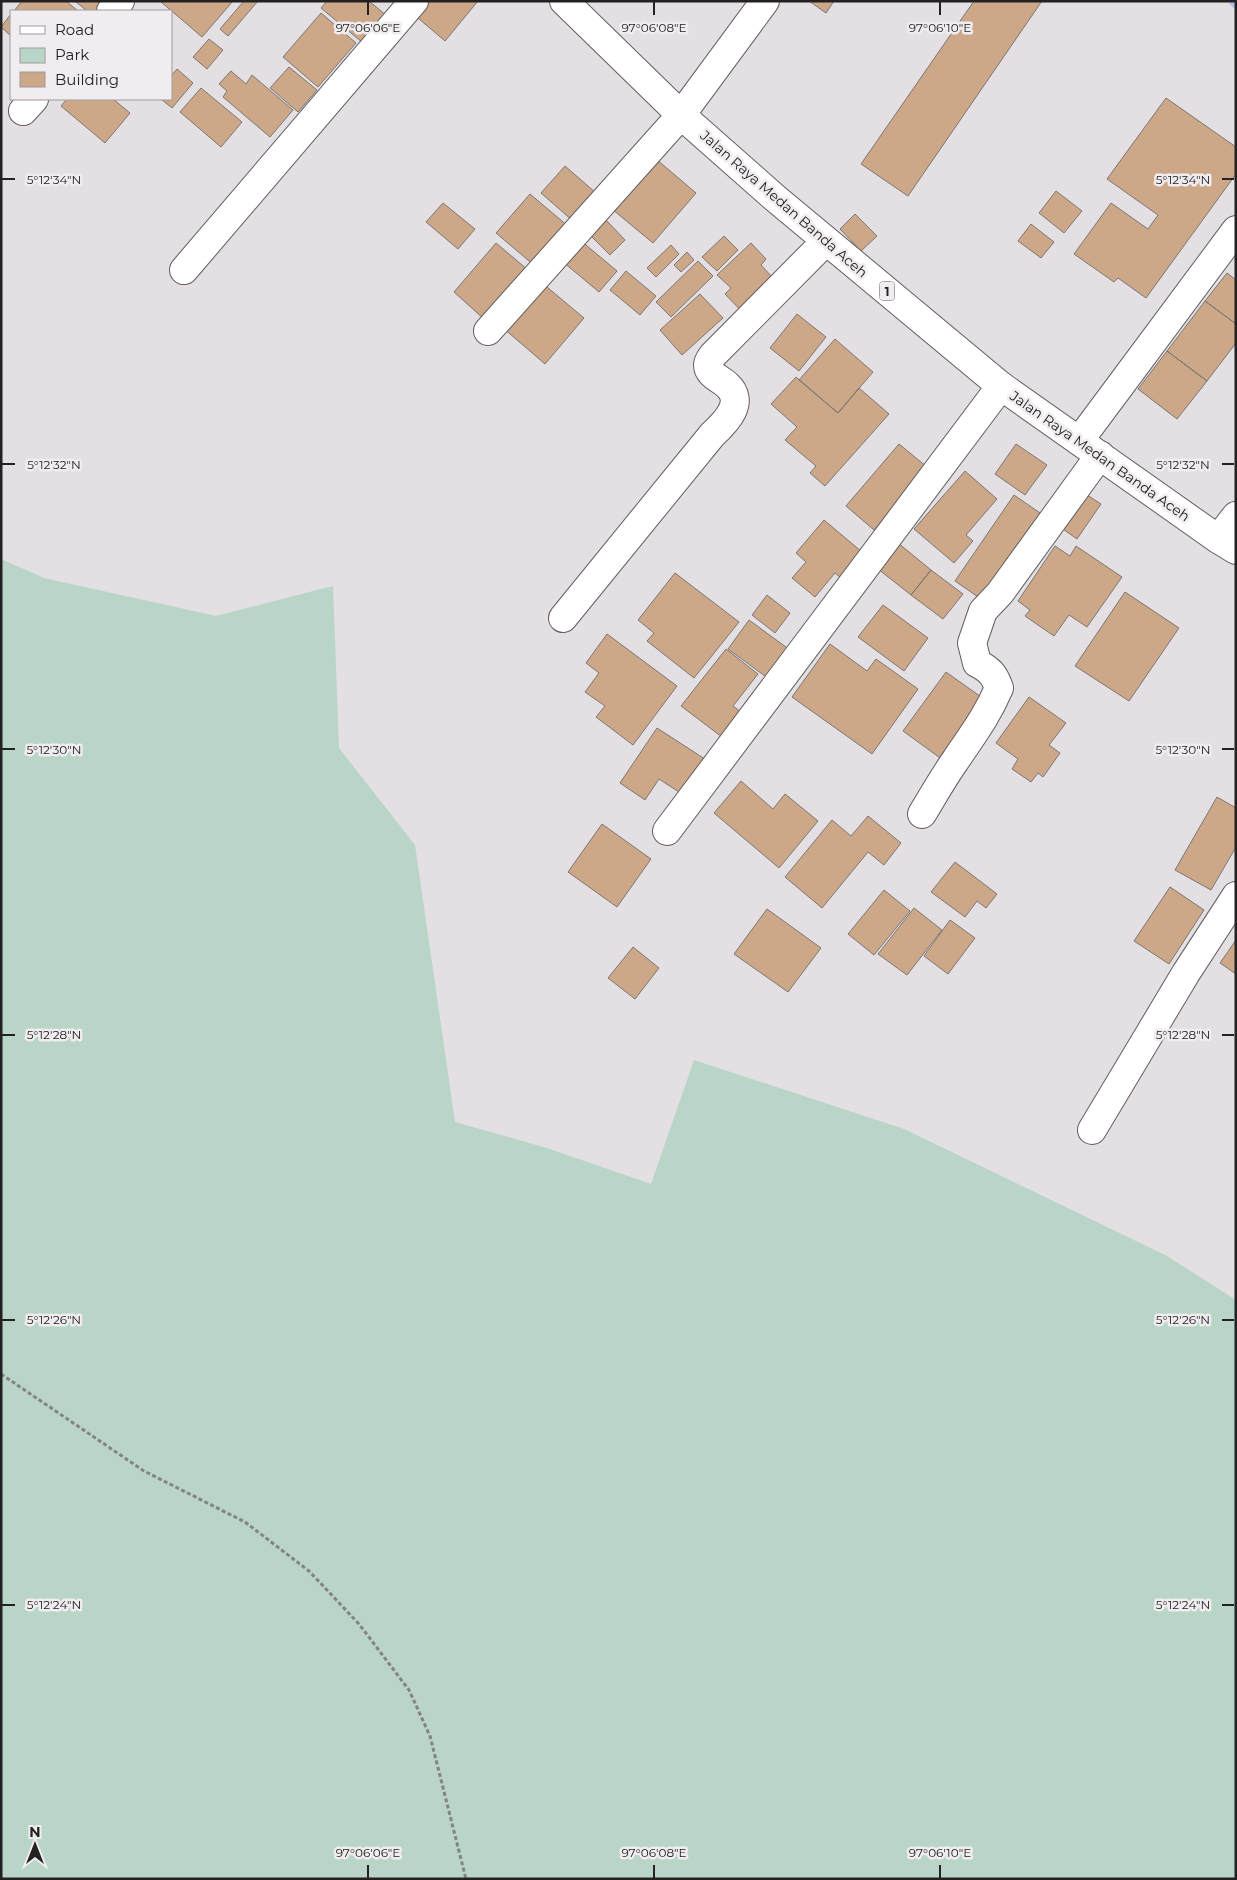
<svg xmlns="http://www.w3.org/2000/svg" width="1237" height="1880" viewBox="0 0 1237 1880" font-family="Montserrat,sans-serif">
	<rect width="100%" height="100%" fill="#e3dfe2"/>
	<path fill="#b8d5c7" d="M1 559 44 578 216 616 333 586 339 748 415 845 455 1122 547 1148 651 1184 694 1060 904 1129 1167 1256 1236 1300V1879H1Z"/>
	<g fill="none" stroke-linecap="round" stroke-linejoin="round">
		<path stroke="#afc4ed" stroke-width="9" d="M1233 1 1236 4"/>
	</g>
	<path fill="#cda888" stroke="#7b7774" d="M22 1H66L78 11H14Z
		M75 1H112L104 11H87Z
		M160 1H233L202 37Z
		M244 1H258L228 36 220 29Z
		M327 1H369L387 16 363 43 321 8Z
		M422 1H478L445 41 412 13Z
		M809 1H834L826 13Z
		M974 1H1042L908 196 861 164Z
		M321 13 356 43 318 87 283 57Z
		M11 14V36L1 27Z
		M209 39 223 50 207 69 193 57Z
		M289 67 317 90 298 112 270 88Z
		M177 69 193 83 172 108 161 99H171V76Z
		M231 71 246 84 252 75 293 110 270 137 223 97 227 91 219 84Z
		M201 88 242 122 221 147 180 112Z
		M1166 98 1236 147V174L1146 298 1118 278 1114 282 1074 254 1111 203 1148 229 1158 215 1107 179Z
		M67 99H113L130 113 105 143 61 106Z
		M656 159 696 193 653 243 612 209Z
		M565 166 596 193 573 221 541 193Z
		M1056 191 1082 211 1064 233 1039 213Z
		M530 194 569 227 535 266 496 233Z
		M443 203 475 229 458 249 426 222Z
		M855 214 877 236 861 251 840 229Z
		M606 220 625 240 610 255 590 235Z
		M1031 224 1054 242 1041 258 1018 241Z
		M724 236 738 250 717 271 702 257Z
		M580 240 617 271 599 292 562 261Z
		M496 243 528 270 485 320 454 292Z
		M751 243 766 259 761 265 772 277 747 317 725 294 731 288 717 275Z
		M671 245 679 254 656 277 647 268Z
		M687 252 694 260 681 272 674 265Z
		M698 261 713 276 671 317 656 302Z
		M626 271 656 296 640 315 610 290Z
		M1227 273 1236 280V324L1205 301Z
		M541 282 584 318 545 364 502 327Z
		M700 294 723 318 682 355 660 330Z
		M1205 301 1236 324V343L1207 381 1167 351Z
		M797 314 826 337 799 371 770 348Z
		M835 339 873 372 838 413 799 380Z
		M1167 351 1207 381 1177 419 1138 389Z
		M796 377 838 413 859 388 889 414 825 486 810 473 816 466 785 440 797 427 771 404Z
		M899 444 927 467 874 530 846 506Z
		M1016 444 1047 465 1025 495 995 474Z
		M965 471 997 499 966 535 973 541 954 563 914 529Z
		M1084 493 1101 504 1077 539 1060 527Z
		M1014 495 1043 515 984 601 955 581Z
		M824 520 868 557 846 582 835 573 815 597 792 578 806 562 796 553Z
		M898 543 931 570 911 595 878 569Z
		M1055 546 1070 556 1076 546 1122 577 1087 627 1069 615 1054 636 1025 616 1030 610 1018 601Z
		M931 570 963 594 943 619 911 595Z
		M675 573 739 622 694 678 647 641 654 633 638 620Z
		M1125 592 1179 628 1129 701 1075 666Z
		M767 595 790 613 775 633 752 615Z
		M883 605 928 638 904 671 858 637Z
		M749 620 790 650 769 679 728 649Z
		M607 634 677 686 633 745 596 717 605 706 585 692 599 673 586 663Z
		M830 644 867 671 876 659 918 689 872 754 792 697Z
		M726 649 758 674 733 706 741 712 722 737 681 706Z
		M946 672 991 704 947 763 903 731Z
		M1029 697 1066 723 1049 745 1060 753 1043 777 1038 773 1031 782 1012 769 1018 759 996 743Z
		M657 728 708 761 685 796 659 779 645 800 620 783Z
		M741 781 773 809 785 794 818 821 779 868 714 813Z
		M1217 797 1236 808V847L1211 890 1175 870Z
		M868 816 901 843 884 865 868 852 822 908 785 877 832 820 851 836Z
		M602 824 651 859 617 907 568 872Z
		M955 862 997 894 986 908 977 901 965 917 931 892Z
		M1170 887 1204 910 1169 964 1134 941Z
		M884 890 910 911 874 955 848 934Z
		M914 908 942 930 907 975 878 954Z
		M767 909 821 948 788 992 734 954Z
		M950 920 975 938 948 974 924 956Z
		M1236 940V974L1220 963Z
		M633 947 659 968 635 999 608 978Z"/>
	<g fill="none" stroke-linecap="round" stroke-linejoin="round">
		<defs>
			<path id="minor" d="M111 11 120 1
				M23 111 34 99
				M184 270 414 1
				M488 331 681 115 765 1
				M1079 441 1236 230
				M1218 539 1236 516
				M563 618 712 435C726 422 746 402 727 385 721 379 708 375 708 365 708 361 711 358 713 355L826 241
				M922 814C933 796 943 778 955 761 973 734 986 718 999 688 994 674 990 670 977 663L972 643 983 611 1000 593 1100 455
				M667 831 1001 386
				M1092 1130 1186 973 1236 896"/>
			<path id="highway" d="M564 1 681 115 775 198 1001 386 1218 539 1236 550"/>
		</defs>
		<use href="#minor" stroke="#615e61" stroke-width="30"/>
		<use href="#highway" stroke="#615e61" stroke-width="30"/>
		<path stroke="#868385" stroke-width="3" stroke-dasharray="4 2.5" stroke-linecap="butt" d="M1 1374 144 1471 245 1522 309 1571 359 1624 409 1690 430 1736 466 1879"/>
		<use href="#minor" stroke="#fff" stroke-width="28"/>
		<use href="#highway" stroke="#fff" stroke-width="28"/>
	</g>
	<path fill="none" stroke="#232122" stroke-width="2" d="M368 2V15M654 2V15M940 2V15M2 179H15M1222 179H1234M2 464H15M1222 464H1234M2 749H15M1222 749H1234M2 1035H15M1222 1035H1234M2 1320H15M1222 1320H1234M2 1605H15M1222 1605H1234M368 1865V1878M654 1865V1878M940 1865V1878"/>
	<g text-anchor="middle" dominant-baseline="central" stroke-width="5" stroke-linejoin="round" paint-order="stroke">
		<rect fill="#f0ecef" stroke="#605e60" stroke-width="1" x="879.5" y="281.5" width="15" height="19" rx="4"/>
		<g font-size="12" font-weight="bold" fill="#232122">
			<text x="887" y="291">1</text>
		</g>
		<g font-size="14" fill="#232122" stroke="#f0ecef">
			<text transform="translate(784 204) rotate(41)">Jalan Raya Medan Banda Aceh</text>
			<text transform="translate(1100 456) rotate(35)">Jalan Raya Medan Banda Aceh</text>
		</g>
	</g>
	<g font-size="12" text-anchor="middle" fill="#232122" stroke="#f0ecef" stroke-width="5" stroke-linejoin="round" paint-order="stroke">
		<text x="368" y="32">97°06'06"E</text>
		<text x="654" y="32">97°06'08"E</text>
		<text x="940" y="32">97°06'10"E</text>
		<text x="54" y="184">5°12'34"N</text>
		<text x="1183" y="184">5°12'34"N</text>
		<text x="54" y="469">5°12'32"N</text>
		<text x="1183" y="469">5°12'32"N</text>
		<text x="54" y="754">5°12'30"N</text>
		<text x="1183" y="754">5°12'30"N</text>
		<text x="54" y="1039">5°12'28"N</text>
		<text x="1183" y="1039">5°12'28"N</text>
		<text x="54" y="1324">5°12'26"N</text>
		<text x="1183" y="1324">5°12'26"N</text>
		<text x="54" y="1609">5°12'24"N</text>
		<text x="1183" y="1609">5°12'24"N</text>
		<text x="368" y="1857">97°06'06"E</text>
		<text x="654" y="1857">97°06'08"E</text>
		<text x="940" y="1857">97°06'10"E</text>
	</g>
	<rect width="1237" height="1880" fill="none" stroke="#232122" stroke-width="5"/>
	<rect x="10" y="10" width="162" height="90" fill="#f0ecef" stroke="#9e9b9d"/>
	<rect x="20" y="26" width="25" height="8" fill="#ffffff" stroke="#9e9b9d"/>
	<text x="55" y="35" font-size="15" fill="#232122">Road</text>
	<rect x="20" y="48" width="25" height="15" fill="#b8d5c7" stroke="#9e9b9d"/>
	<text x="55" y="60" font-size="15" fill="#232122">Park</text>
	<rect x="20" y="72" width="25" height="15" fill="#cda888" stroke="#9e9b9d"/>
	<text x="55" y="85" font-size="15" fill="#232122">Building</text>
	<g transform="translate(35 1845)" stroke="#f0ecef" stroke-width="4" paint-order="stroke">
	<path d="M0-4L9 19L0 12L-9 19Z" fill="#232122"/>
	<text y="-8" font-size="14" font-weight="bold" text-anchor="middle" fill="#232122">N</text>
	</g>
</svg>
